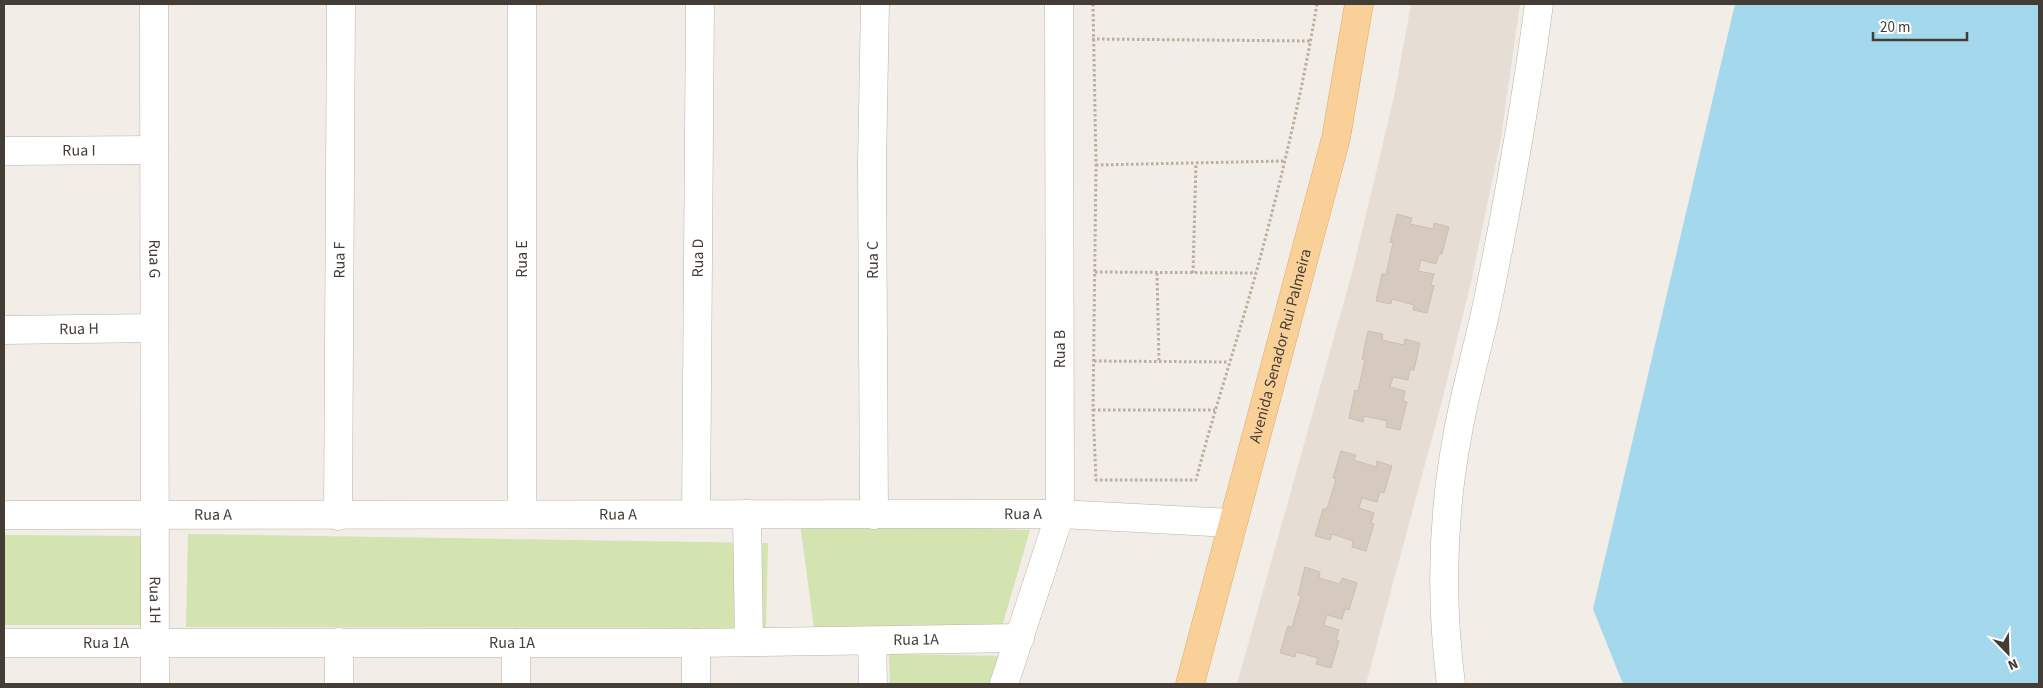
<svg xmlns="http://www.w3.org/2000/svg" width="2043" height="688" viewBox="0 0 2043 688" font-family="'Source Sans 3',sans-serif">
	<rect width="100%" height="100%" fill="#f2ede6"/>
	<path fill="#e6ded4" d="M1411 4H1520L1500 144 1471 282 1443 397 1366 684H1237L1353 269 1394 97Z"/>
	<path fill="#d3e4b0" d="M800 523 1030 530 1001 630 814 628Z
		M188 534 768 543 766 628 186 627Z
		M4 535 143 536 146 625H4Z
		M889 654 1008 656 997 684H890Z"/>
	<path fill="#a4d8ec" d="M1735 4H2039V684H1623L1593 609Z"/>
	<path fill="#d6cabf" stroke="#cdbeaf" d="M1397 214 1412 218 1410 224 1433 229 1434 223 1449 227 1442 254H1439L1436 264 1421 260 1418 271 1434 274 1431 285 1434 286 1427 313 1413 310 1414 305 1392 299 1391 304 1376 301 1382 274H1386L1393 243 1390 242Z
		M1368 331 1383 334 1382 340 1404 345 1405 339 1420 343 1414 370H1410L1408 380 1393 377 1390 387 1405 391 1403 401 1407 402 1400 430 1386 427 1387 421 1364 416 1363 422 1349 418 1355 390 1358 391 1365 360 1362 359Z
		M1341 451 1356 455 1354 460 1376 467 1377 461 1392 466 1384 493 1380 492 1377 502 1362 498 1359 508 1374 513 1371 523 1374 524 1366 551 1352 547 1353 541 1332 534 1330 540 1315 536 1323 509H1327L1336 479 1333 478Z
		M1305 567 1320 572 1319 578 1340 584 1342 578 1357 583 1349 610 1345 609 1342 619 1327 615 1324 625 1339 630 1336 640 1339 641 1331 668 1316 664 1318 658 1296 652 1295 657 1280 653 1288 626 1292 627 1301 596 1298 595Z"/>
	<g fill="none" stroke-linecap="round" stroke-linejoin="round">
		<defs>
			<g id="minor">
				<path id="s1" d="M154 4 155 684"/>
				<path d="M522 4V514"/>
				<path id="s2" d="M4 151 154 150"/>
				<path id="s3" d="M4 330 153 328"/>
				<path id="s4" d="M696 513 700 4"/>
				<path d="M747 514 749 642"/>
				<path id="s5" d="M4 515 1060 514 1231 523"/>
				<path d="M874 515 872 163 875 4"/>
				<path id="s6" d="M338 516 341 4"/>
				<path d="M872 641 873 684"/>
				<path id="s7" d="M4 643H696L1020 638"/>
				<path d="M516 643V684"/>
				<path d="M696 643V684"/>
				<path d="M339 684V642"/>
				<path d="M1004 684 1060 514 1059 4"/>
				<path d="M1451 684C1440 599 1442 516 1458 432 1466 386 1480 341 1489 295 1509 198 1526 101 1539 4"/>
			</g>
			<g id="major">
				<path id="s8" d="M1190 684 1336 138 1359 4"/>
			</g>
		</defs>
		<use href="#minor" stroke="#bdb3a9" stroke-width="29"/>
		<use href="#major" stroke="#ddac68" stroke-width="29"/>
		<path stroke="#bead9b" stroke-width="3" stroke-dasharray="2.5 2.5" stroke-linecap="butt" d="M1093 4 1096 165 1093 410 1096 480H1196C1214 410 1237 342 1256 273 1280 185 1302 94 1317 4
			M1092 39 1311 41
			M1096 165 1284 161
			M1095 272 1256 273
			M1157 273 1159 362
			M1193 273 1196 163
			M1094 361 1229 362
			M1093 410H1215"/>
		<use href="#minor" stroke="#fff" stroke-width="28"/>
		<use href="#major" stroke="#f9d198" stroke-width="28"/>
	</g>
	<g text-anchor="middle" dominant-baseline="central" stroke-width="4.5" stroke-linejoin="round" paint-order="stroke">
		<g font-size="16" fill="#443d35" stroke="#fff">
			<text stroke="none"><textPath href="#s2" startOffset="75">Rua I</textPath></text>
			<text transform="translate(522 259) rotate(-90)">Rua E</text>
			<text stroke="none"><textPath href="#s4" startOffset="255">Rua D</textPath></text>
			<text stroke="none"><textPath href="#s1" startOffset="255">Rua G</textPath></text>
			<text stroke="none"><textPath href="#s6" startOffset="256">Rua F</textPath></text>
			<text transform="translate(873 260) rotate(-90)">Rua C</text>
			<text stroke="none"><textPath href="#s3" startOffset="75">Rua H</textPath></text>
			<text stroke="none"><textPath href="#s8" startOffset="350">Avenida Senador Rui Palmeira</textPath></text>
			<text transform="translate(1060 349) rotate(-90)">Rua B</text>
			<text stroke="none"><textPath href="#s5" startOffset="614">Rua A</textPath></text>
			<text stroke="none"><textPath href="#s5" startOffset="1019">Rua A</textPath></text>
			<text stroke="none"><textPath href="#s5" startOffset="209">Rua A</textPath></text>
			<text stroke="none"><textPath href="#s1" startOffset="596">Rua 1H</textPath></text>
			<text stroke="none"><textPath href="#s7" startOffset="912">Rua 1A</textPath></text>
			<text stroke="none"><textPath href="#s7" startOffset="102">Rua 1A</textPath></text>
			<text stroke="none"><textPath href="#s7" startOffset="508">Rua 1A</textPath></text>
		</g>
	</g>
	<rect width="2043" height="688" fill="none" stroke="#443d35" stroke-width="10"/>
	<g transform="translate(2008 653) rotate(157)" stroke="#ffffff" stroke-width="4" paint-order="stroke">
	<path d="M0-4L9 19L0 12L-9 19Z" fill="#443d35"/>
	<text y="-8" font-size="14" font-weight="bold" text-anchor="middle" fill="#443d35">N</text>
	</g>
	<path d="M1873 32v8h94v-8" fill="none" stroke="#443d35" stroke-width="2.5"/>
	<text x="1880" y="32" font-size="15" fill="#443d35" stroke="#ffffff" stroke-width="4" paint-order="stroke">20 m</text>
</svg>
